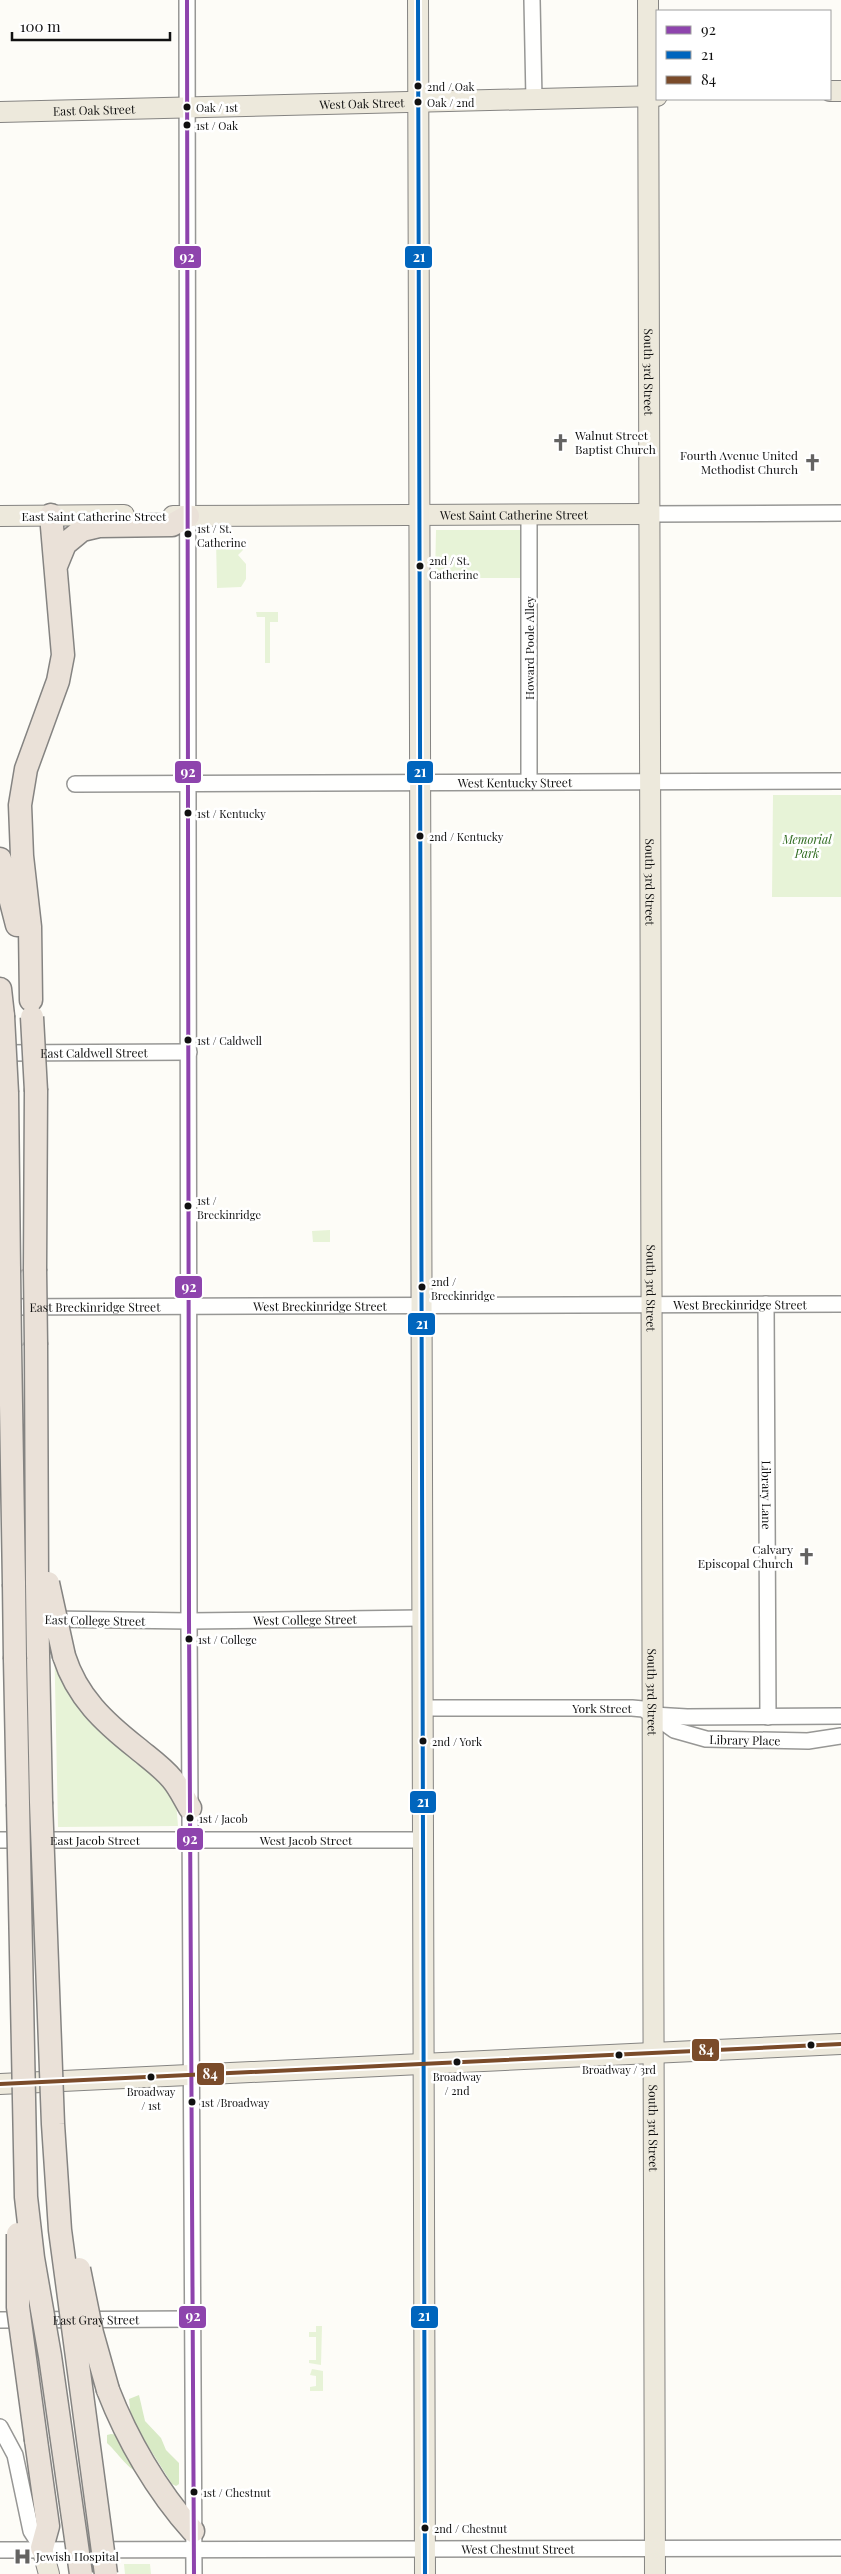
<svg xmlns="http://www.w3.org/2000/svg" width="841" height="2574" viewBox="0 0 841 2574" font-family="'Playfair Display',serif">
	<rect width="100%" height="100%" fill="#fdfcf7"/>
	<path fill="#e7f3d7" d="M436 530H526L525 578H435Z
		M216 540H239L242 544 243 550 238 555 246 564V579L241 587 217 588Z
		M256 612H278V622H270V663H265V617H257Z
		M773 795H841V897H772Z
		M330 1230V1242H313L312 1231Z
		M54 1634 56 1652 149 1762 176 1802 178 1826 58 1827Z
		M316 2326H322L321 2365 309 2363V2360H316V2337H309V2332H316Z
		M312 2369 323 2371V2391H310V2387L316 2386V2376L310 2375Z
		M124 2564H150L151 2574H125Z"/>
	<path fill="#d8eac5" d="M139 2395 145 2421 161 2438 166 2450 179 2463V2484L176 2486 172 2484 131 2419 129 2399Z
		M111 2434 120 2435 139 2460 134 2470C127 2467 115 2450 107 2443V2435Z"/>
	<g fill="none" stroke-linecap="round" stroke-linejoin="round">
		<defs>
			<g id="minor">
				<path d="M187 0 189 1621 194 2574"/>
				<path d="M532 0 534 99"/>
				<path d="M649 514 841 513"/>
				<path d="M529 782V514"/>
				<path id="s1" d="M75 784 841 781"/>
				<path id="s2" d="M0 1053 189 1052"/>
				<path id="s3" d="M766 1304 768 1717"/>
				<path id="s4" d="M1 1307 841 1304"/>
				<path id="s5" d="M49 1619 189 1621 421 1618"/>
				<path id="s6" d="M421 1708H632L643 1709 653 1715 687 1717 841 1716"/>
				<path id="s7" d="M653 1715 674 1730 706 1739 808 1741 841 1736"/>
				<path id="s8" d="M0 1840H421"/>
				<path id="s9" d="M0 2320 192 2319"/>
				<path d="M0 2427 15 2455 31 2531 42 2548"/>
				<path id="s10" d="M0 2550 841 2548"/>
			</g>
			<g id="major">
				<path d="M418 0 425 2574"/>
				<path id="s11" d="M648 0 655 2574"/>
				<path d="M830 91H841"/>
				<path id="s12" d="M0 112 657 96"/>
				<path d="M0 516 124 515"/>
				<path id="s13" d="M173 516 649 514"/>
				<path d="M0 2084 841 2044"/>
				<path d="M42 2548 49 2574"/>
			</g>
			<path id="highway" d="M56 566 65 544 82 530 99 526 172 525 188 516
				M0 859 17 925
				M0 989 3 1016
				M31 1000 30 927 22 856 20 805 26 769 58 681 63 655 51 515
				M7 1093 9 1270
				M35 1269 36 1091
				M36 1345 37 1583
				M10 1346 14 1584
				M38 1655 41 1802
				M64 1656C77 1697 104 1722 137 1748 149 1758 162 1767 172 1779 179 1787 184 1798 190 1808
				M15 1659 18 1804
				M108 2390C127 2439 157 2491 193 2531
				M36 2440 48 2526 42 2548"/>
		</defs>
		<use href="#minor" stroke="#979795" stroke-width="18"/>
		<use href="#major" stroke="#858482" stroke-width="22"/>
		<use href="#highway" stroke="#858482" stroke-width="25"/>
		<use href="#minor" stroke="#fffffe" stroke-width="15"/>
		<use href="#major" stroke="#ede9dc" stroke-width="20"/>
		<use href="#highway" stroke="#eae1d8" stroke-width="22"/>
		<defs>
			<path id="highway-bridge" d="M3 1016 7 1093
				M32 1017 36 1091
				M35 1269 36 1345
				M9 1270 10 1346
				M37 1583 38 1655
				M48 1583 64 1656
				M14 1584 15 1659
				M41 1802 53 2124 60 2230 106 2574
				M18 1804 26 2197 33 2258 50 2356 81 2574
				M18 2234V2307L36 2440
				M79 2269 92 2333 108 2390"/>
		</defs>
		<use href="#highway-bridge" stroke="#858482" stroke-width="25" stroke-linecap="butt"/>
		<use href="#highway-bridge" stroke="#eae1d8" stroke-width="22"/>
		<defs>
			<path id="bus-1" d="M187 0 189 1621 194 2574"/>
			<path id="bus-2" d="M418 0 425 2574"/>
			<path id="bus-3" d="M0 2084 841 2044"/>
		</defs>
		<use href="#bus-1" stroke="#fff" stroke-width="8"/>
		<use href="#bus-2" stroke="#fff" stroke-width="8"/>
		<use href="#bus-3" stroke="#fff" stroke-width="8"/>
		<use href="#bus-1" stroke="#8e44ad" stroke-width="4"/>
		<use href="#bus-2" stroke="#0065bd" stroke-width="4"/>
		<use href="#bus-3" stroke="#7a4b2a" stroke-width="4"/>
	</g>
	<defs>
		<symbol id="church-bare" viewBox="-9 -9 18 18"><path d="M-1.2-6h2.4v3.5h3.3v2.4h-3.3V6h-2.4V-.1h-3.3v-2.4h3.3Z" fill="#646362" stroke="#fff" stroke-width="2.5" paint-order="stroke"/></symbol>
		<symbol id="hospital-bare" viewBox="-9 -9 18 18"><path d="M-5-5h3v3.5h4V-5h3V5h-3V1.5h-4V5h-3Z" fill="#646362" stroke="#fff" stroke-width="2.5" paint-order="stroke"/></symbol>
	</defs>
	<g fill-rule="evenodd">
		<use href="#church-bare" x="548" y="430" width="25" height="25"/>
		<use href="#church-bare" x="800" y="450" width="25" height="25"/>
		<use href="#church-bare" x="794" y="1544" width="25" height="25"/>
		<use href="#hospital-bare" x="10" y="2544" width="25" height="25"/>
	</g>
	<g fill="#111" stroke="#fff" stroke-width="2">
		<circle cx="418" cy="86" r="4.5"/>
		<circle cx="418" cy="102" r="4.5"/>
		<circle cx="187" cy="107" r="4.5"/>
		<circle cx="187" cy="125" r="4.5"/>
		<circle cx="188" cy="534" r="4.5"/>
		<circle cx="420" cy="566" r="4.5"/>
		<circle cx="188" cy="813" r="4.5"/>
		<circle cx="420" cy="836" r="4.5"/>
		<circle cx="188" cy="1040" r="4.5"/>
		<circle cx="188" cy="1206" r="4.5"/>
		<circle cx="422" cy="1287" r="4.5"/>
		<circle cx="189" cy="1639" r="4.5"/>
		<circle cx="423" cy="1741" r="4.5"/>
		<circle cx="190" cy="1818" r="4.5"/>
		<circle cx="811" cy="2045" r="4.5"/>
		<circle cx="619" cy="2055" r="4.5"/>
		<circle cx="457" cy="2062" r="4.5"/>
		<circle cx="151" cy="2077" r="4.5"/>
		<circle cx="192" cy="2102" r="4.5"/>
		<circle cx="194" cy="2492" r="4.5"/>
		<circle cx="425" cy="2528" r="4.5"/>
	</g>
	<g text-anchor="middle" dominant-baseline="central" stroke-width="5" stroke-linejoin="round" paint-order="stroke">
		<g font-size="11" fill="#111" stroke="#fff" text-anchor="start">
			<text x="427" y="86">2nd / Oak</text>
			<text x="427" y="102">Oak / 2nd</text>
			<text x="196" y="107">Oak / 1st</text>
			<text x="196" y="125">1st / Oak</text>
			<text x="197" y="528">1st / St.<tspan x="197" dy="14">Catherine</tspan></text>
			<text x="429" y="560">2nd / St.<tspan x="429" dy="14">Catherine</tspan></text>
			<text x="197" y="813">1st / Kentucky</text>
			<text x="429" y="836">2nd / Kentucky</text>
			<text x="197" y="1040">1st / Caldwell</text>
			<text x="197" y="1200">1st /<tspan x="197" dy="14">Breckinridge</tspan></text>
			<text x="431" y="1281">2nd /<tspan x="431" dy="14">Breckinridge</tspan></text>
			<text x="198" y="1639">1st / College</text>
			<text x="432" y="1741">2nd / York</text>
			<text x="199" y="1818">1st / Jacob</text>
			<text x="619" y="2069" text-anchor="middle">Broadway / 3rd</text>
			<text x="457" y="2076" text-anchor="middle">Broadway<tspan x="457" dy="14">/ 2nd</tspan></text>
			<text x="151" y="2091" text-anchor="middle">Broadway<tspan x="151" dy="14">/ 1st</tspan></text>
			<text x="201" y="2102">1st /Broadway</text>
			<text x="203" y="2492">1st / Chestnut</text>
			<text x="434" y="2528">2nd / Chestnut</text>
		</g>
		<g font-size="12" fill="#111" stroke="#fff">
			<text stroke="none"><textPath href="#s12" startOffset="362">West Oak Street</textPath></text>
			<text stroke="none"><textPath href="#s12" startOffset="94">East Oak Street</textPath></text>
			<text stroke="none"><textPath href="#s11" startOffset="372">South 3rd Street</textPath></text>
			<text stroke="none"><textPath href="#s13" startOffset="341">West Saint Catherine Street</textPath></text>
			<text x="94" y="516">East Saint Catherine Street</text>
			<text transform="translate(529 648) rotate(-90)">Howard Poole Alley</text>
			<text stroke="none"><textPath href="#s1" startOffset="440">West Kentucky Street</textPath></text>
			<text stroke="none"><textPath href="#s11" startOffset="882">South 3rd Street</textPath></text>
			<text stroke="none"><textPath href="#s2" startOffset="94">East Caldwell Street</textPath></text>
			<text stroke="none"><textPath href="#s11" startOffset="1288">South 3rd Street</textPath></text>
			<text stroke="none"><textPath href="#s4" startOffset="739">West Breckinridge Street</textPath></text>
			<text stroke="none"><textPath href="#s4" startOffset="319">West Breckinridge Street</textPath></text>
			<text stroke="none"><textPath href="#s4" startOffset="94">East Breckinridge Street</textPath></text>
			<text stroke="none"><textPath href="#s3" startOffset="191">Library Lane</textPath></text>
			<text transform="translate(95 1620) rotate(1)">East College Street</text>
			<text stroke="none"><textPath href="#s5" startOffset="256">West College Street</textPath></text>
			<text stroke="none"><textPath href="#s11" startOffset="1692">South 3rd Street</textPath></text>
			<text stroke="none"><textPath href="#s6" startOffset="181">York Street</textPath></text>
			<text stroke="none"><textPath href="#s7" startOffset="98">Library Place</textPath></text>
			<text stroke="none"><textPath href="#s8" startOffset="95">East Jacob Street</textPath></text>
			<text stroke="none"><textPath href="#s8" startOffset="306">West Jacob Street</textPath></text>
			<text stroke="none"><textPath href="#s11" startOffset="2128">South 3rd Street</textPath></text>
			<text stroke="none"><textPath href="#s9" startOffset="96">East Gray Street</textPath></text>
			<text stroke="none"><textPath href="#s10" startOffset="518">West Chestnut Street</textPath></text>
		</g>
		<g font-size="12" fill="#111" stroke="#fff" text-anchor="start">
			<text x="575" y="435">Walnut Street<tspan x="575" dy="14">Baptist Church</tspan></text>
			<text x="798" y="455" text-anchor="end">Fourth Avenue United<tspan x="798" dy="14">Methodist Church</tspan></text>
			<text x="793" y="1549" text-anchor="end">Calvary<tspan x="793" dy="14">Episcopal Church</tspan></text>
			<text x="36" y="2556">Jewish Hospital</text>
		</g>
		<g font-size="12" font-style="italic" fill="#2f6b1f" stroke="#fff">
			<text x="807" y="839">Memorial<tspan x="807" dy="14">Park</tspan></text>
		</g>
	</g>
	<g stroke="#fff" stroke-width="2">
		<rect x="404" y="245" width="29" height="24" rx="5" fill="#0065bd"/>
		<rect x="173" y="245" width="29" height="24" rx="5" fill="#8e44ad"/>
		<rect x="406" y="760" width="28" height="24" rx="5" fill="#0065bd"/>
		<rect x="174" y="760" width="28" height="24" rx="5" fill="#8e44ad"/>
		<rect x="174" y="1275" width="29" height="24" rx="5" fill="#8e44ad"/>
		<rect x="407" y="1312" width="29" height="24" rx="5" fill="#0065bd"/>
		<rect x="409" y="1790" width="28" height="24" rx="5" fill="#0065bd"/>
		<rect x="176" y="1827" width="28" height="24" rx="5" fill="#8e44ad"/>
		<rect x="691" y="2038" width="29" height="24" rx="5" fill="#7a4b2a"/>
		<rect x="196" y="2062" width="29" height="24" rx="5" fill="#7a4b2a"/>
		<rect x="410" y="2305" width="29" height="24" rx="5" fill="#0065bd"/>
		<rect x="178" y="2305" width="29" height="24" rx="5" fill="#8e44ad"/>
	</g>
	<g font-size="14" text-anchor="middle" font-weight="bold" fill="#fff">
		<text x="419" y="262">21</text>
		<text x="187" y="262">92</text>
		<text x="420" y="777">21</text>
		<text x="188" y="777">92</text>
		<text x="189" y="1292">92</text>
		<text x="422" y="1329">21</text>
		<text x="423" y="1807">21</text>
		<text x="190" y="1844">92</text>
		<text x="706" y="2055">84</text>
		<text x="210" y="2079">84</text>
		<text x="424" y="2321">21</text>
		<text x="193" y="2321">92</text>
	</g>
	<rect x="656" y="10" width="175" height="90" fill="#ffffff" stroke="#a0a0a0"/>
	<rect x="666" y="26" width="25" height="8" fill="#8e44ad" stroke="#a0a0a0"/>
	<text x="701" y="35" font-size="15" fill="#111111">92</text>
	<rect x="666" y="51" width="25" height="8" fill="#0065bd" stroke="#a0a0a0"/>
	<text x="701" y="60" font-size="15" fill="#111111">21</text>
	<rect x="666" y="76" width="25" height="8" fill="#7a4b2a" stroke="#a0a0a0"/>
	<text x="701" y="85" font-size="15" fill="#111111">84</text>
	<path d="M12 32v8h158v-8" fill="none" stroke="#111111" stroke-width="2.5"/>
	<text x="20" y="32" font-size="15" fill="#111111" stroke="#ffffff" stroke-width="4" paint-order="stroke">100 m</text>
</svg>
